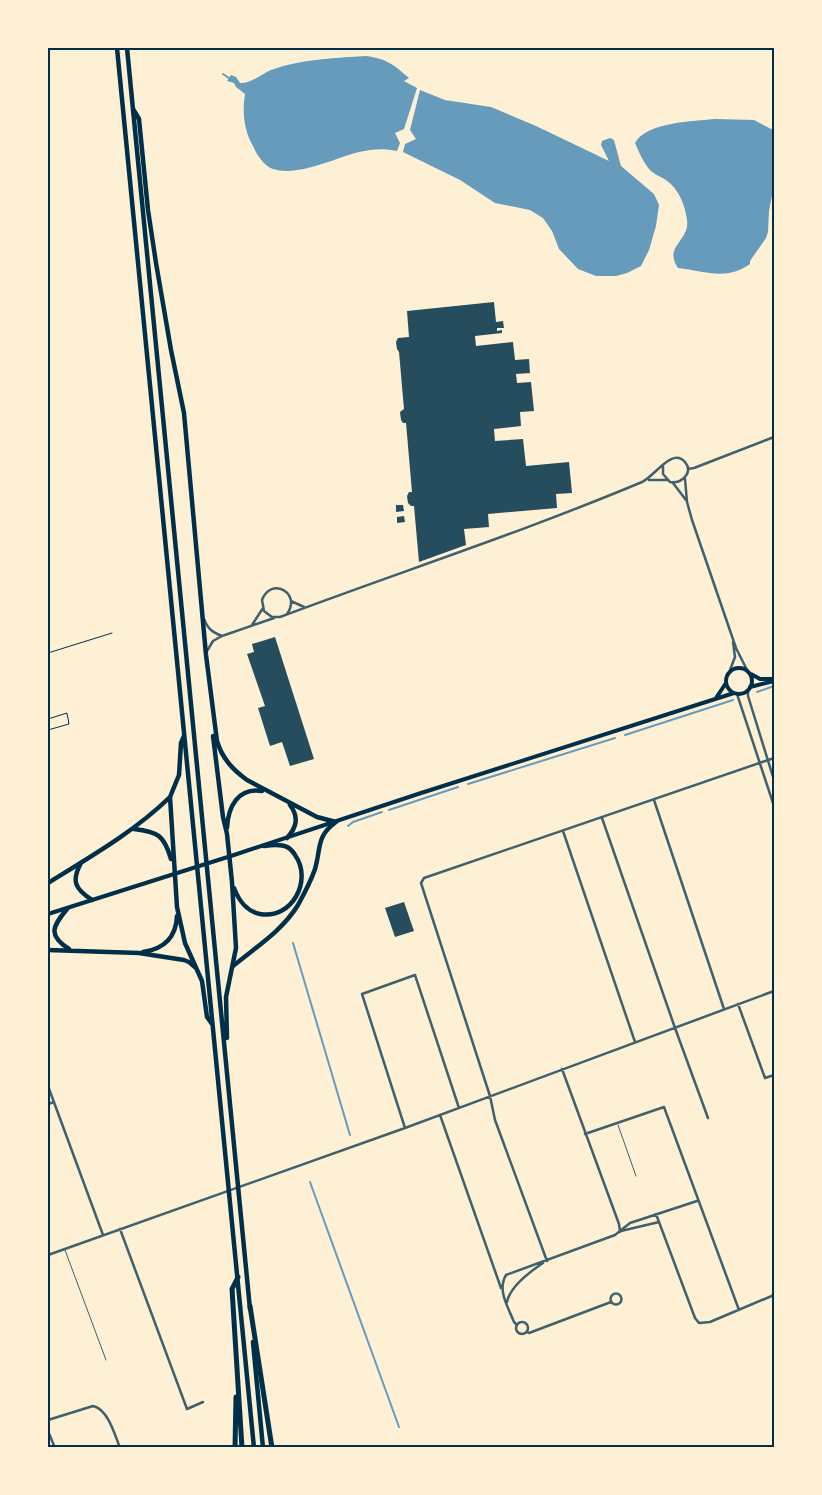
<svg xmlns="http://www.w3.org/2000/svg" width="822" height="1495" viewBox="0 0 822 1495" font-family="Overpass,sans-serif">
	<rect width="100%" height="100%" fill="#fdf0d5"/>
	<path fill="#669bbc" d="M366 56C387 59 393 64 409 78L404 81 417 88 404 129 395 133 400 143 397 151C384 148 372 149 359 152 335 158 298 177 273 169 264 166 257 155 253 146 244 131 242 111 245 94L236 87 234 83 227 81 231 75 236 77 240 83C251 84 261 74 271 70 301 59 334 58 366 56Z
		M420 90 445 100 491 107 536 126 609 161 601 145 602 141 610 138 614 140 621 166 654 194 659 205 656 226 649 250 641 266 627 273 616 276H596L578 269 559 249 552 231 543 218 530 210 495 203 460 180 403 152 405 144 416 139 410 130Z
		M716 119 754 120 773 130 774 143V185L769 211 768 232 766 238 750 261V264C727 281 704 271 678 268 663 246 690 241 687 220 685 205 679 189 666 180 661 177 654 174 650 170 643 162 639 152 635 143 646 122 694 121 716 119Z"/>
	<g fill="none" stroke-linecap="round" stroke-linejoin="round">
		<path stroke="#669bbc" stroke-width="2" d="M223 74 229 78
			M757 692 774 686
			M625 735 733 700
			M468 784 615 738
			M389 810 458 787
			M348 826 353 822 382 812
			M293 943 350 1135
			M310 1182 399 1427"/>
	</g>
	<path fill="#264d5e" d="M494 302 496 322 503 321 504 328H497V331L502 330V333L475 336 476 346 513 342 515 360 529 359 530 373 516 374 517 383 531 382 534 411 520 412 521 426 494 429 495 441 523 439 526 466 569 462 572 493 556 494 557 508 488 514 489 527 464 529 466 545 419 562 414 506H411L408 503 407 496 409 492H412L406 423H403L401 420 400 412 404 409 399 352 397 349 396 342 398 338 409 337 407 311Z
		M396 505H403L404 511 396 512Z
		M404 516 405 522 397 523V517Z
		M275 637 314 759 290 766 282 742 270 746 258 708 265 706 247 654 254 652 252 644Z
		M404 902 414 931 395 937 385 908Z"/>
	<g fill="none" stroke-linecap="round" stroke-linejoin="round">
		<path stroke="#003049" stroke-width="1" d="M48 653 112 633
			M48 719 67 713 69 724 48 730"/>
		<path stroke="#3f606c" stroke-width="1" d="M618 1125 636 1176
			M65 1250 106 1360"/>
		<path stroke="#3f606c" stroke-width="2.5" d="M688 469 694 468 774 437
			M685 479 687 502 692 520 736 648 747 670
			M649 480H668
			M673 483 686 500
			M291 601 304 607
			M287 614C302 593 271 576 262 600L264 611 272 617H280C400 572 523 532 642 482 655 476 672 447 685 462 694 473 681 484 670 482L663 474V466
			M204 619C208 629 212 632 222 636
			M252 625 263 608
			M207 651 213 641 222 636 274 618
			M730 670 735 657 733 642
			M748 690V696L774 780
			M737 694 774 806
			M654 800 724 1009
			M602 818 675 1028 708 1118
			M563 831 635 1042
			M738 1004 765 1078 774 1075
			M562 1069 619 1224 620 1232
			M48 1086 103 1235
			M48 1104 54 1102
			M440 1115 501 1288
			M405 1128 362 994 415 975 459 1108
			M585 1134 664 1107 739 1310
			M656 1214 695 1318 699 1323 710 1322 774 1295
			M120 1229 187 1409 203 1402
			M621 1231 659 1222
			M48 1255 405 1128 774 991
			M547 1261 495 1120 490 1096 421 883 424 878 774 758
			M610.5 1299a5.5 5.5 0 1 1 11 0a5.5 5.5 0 1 1-11 0Z
			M507 1302C510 1286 531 1271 543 1263
			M516 1328a6 6 0 1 1 12 0a6 6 0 1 1-12 0Z
			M517 1325 514 1322C508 1307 497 1290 506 1275L615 1235 630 1223 697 1201
			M527 1332 529 1333 611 1302 612 1303
			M48 1416 49 1420 48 1427
			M48 1420 93 1406C108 1409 115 1435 120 1448
			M48 1431 55 1448"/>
		<path stroke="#003049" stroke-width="4" d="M726 681a13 13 0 1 1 26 0a13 13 0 1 1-26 0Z
			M751 674 760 679H774
			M750 687 774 681
			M716 698 726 683
			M48 914 234 855 418 794 734 693"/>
		<path stroke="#003049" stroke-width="4.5" d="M117 48 254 1448
			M127 48 250 1309
			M133 109 139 119 148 210 156 263 171 350 184 413 206 655 217 741C222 758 232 769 247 780L317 817 336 822
			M184 736 181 743 179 775 170 797 177 907 185 943 202 981 207 1017 212 1024
			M213 736 223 817 227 834 232 882 236 948 226 997 227 1038
			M227 828C228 807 238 787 262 791
			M134 829C158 832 164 835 171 859
			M287 838C297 827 299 817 290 805
			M81 863C71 881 75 889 92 900
			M48 883C90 857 134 832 170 797
			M234 888C239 901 246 911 260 914 292 920 313 880 295 855 294 853 290 848 287 847 281 844 271 845 264 846
			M67 909C53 926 47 935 69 949
			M48 950 139 953 184 960 189 962 196 968
			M143 952C164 949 176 937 177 916
			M233 966C256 947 282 931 298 905 304 894 311 881 315 869 321 849 316 836 336 822
			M253 1342 263 1448"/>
		<path stroke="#003049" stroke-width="5" d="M238 1277 232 1289 242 1448
			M250 1306 272 1448
			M235 1448 236 1397"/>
	</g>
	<rect width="822" height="1495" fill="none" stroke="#fdf0d5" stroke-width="98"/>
	<rect x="49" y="49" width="724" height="1397" fill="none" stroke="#003049" stroke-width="2"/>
</svg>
